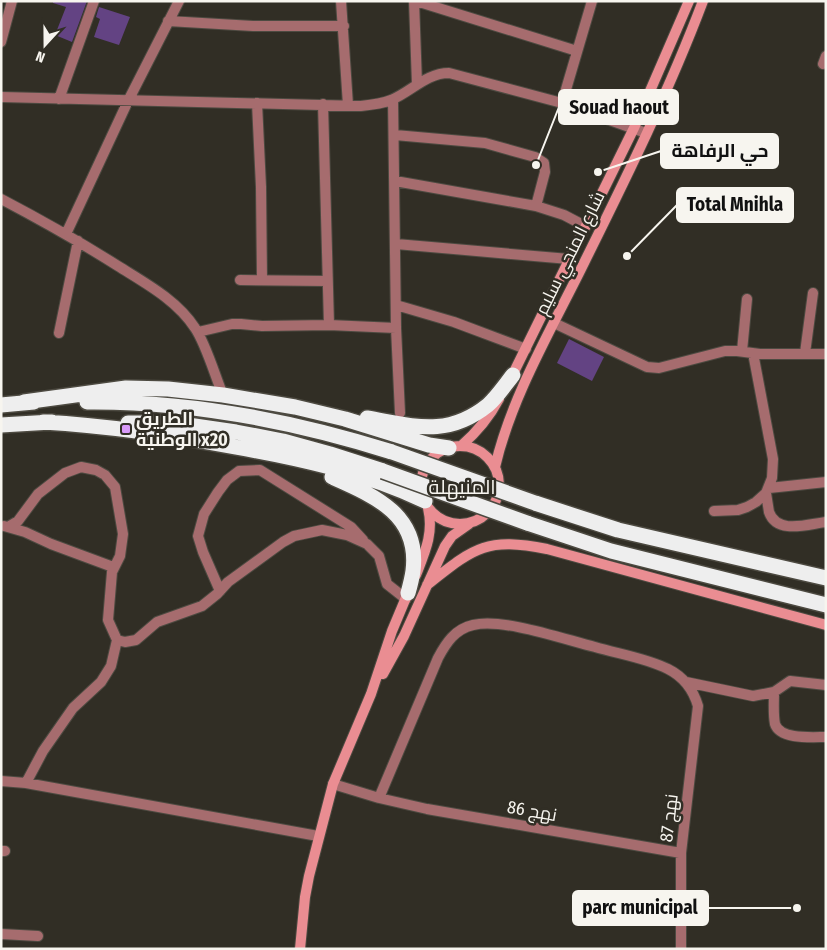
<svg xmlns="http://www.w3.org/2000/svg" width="827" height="950" viewBox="0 0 827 950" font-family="'Fira Sans Condensed',Cairo,sans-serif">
	<rect width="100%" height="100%" fill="#312e25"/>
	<path fill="#634383" d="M53 1H87L72 42 55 35 66 7 53 3Z
		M99 7 130 17 119 45 94 37 100 19 96 17Z
		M569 339 604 357 592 381 557 363Z"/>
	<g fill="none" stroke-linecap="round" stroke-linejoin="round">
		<defs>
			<path id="street" d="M341 1 348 105
				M414 1 417 84
				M416 1 577 51
				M168 21 253 26H344
				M1 42 12 1
				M823 64 826 56
				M1 97 360 106C370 105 381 104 391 100 411 92 426 73 449 73L562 103 646 133
				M59 99 94 1
				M393 99 396 328 400 413
				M257 103 261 187 262 280
				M562 103 592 1
				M323 104 329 325
				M395 135 485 143 535 157 544 163 545 172 536 206
				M395 181 536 206 564 215 585 226
				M1 199C41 220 80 242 118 266 145 283 177 300 195 328 206 344 215 376 223 395
				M66 234 128 101 179 1
				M396 244 569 259
				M240 280 327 281
				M396 305 454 322 526 349
				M554 323 647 367 659 368 725 351H737L760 354H826
				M198 332 232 324H241L262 326 329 325 396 328
				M59 333 78 241
				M742 351 747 299
				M805 353 813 293
				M769 488 826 482
				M766 493C767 499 768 506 769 512 777 535 808 524 826 522
				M714 511 738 510 747 507 756 502 766 493 772 478 773 459 753 353
				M4 526 25 532 51 544 113 567
				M8 527 18 521 38 494 65 473 81 467 96 470 105 475 115 487 123 534 120 556 112 572 108 620 117 640 111 666 101 682 73 708 43 751 26 783
				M220 591 203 552 198 536 204 514 218 492 227 480 239 471 260 470 351 527 363 540
				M117 640 125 642 136 640 157 622 202 606 217 594 228 582 283 542 294 536 322 530 347 535 367 544 379 556 387 584 406 599
				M686 682 753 696 774 692 790 681 826 685
				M774 692C774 702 773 714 775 724 780 740 813 737 826 737
				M1 781 26 783 318 836
				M333 784 379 798 427 809 681 853
				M379 798 438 658C446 643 455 629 473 625 504 618 563 639 595 647 619 654 646 658 668 669 684 677 693 689 698 706L681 853V949
				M1 851H5
				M1 934 38 936"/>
			<path id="secondary" d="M510 380 634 128 689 1
				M461 446C477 432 489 418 499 399
				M421 485a39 39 0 1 1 78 0a39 39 0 1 1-78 0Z
				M495 467C511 399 548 335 579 273 623 184 668 94 703 1
				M416 575C425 552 434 533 428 508
				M427 585C474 548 485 537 547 549L826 625
				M383 674 404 636 445 546 452 536 469 524
				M300 949 305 897 309 876 333 784 371 694 392 631 410 588"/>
			<path id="highway" d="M24 402 126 388 168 389 223 395 295 407 345 419 429 445 449 448
				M87 402C191 401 293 421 392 452
				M1 405 34 402
				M367 418C414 426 447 438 488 405 497 397 505 385 513 375
				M43 422C108 426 172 435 235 447 299 458 366 473 425 501
				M128 423H174L236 432 283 441 330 454 383 471
				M1 425 52 422
				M332 477C375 496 420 515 413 571 412 578 410 586 408 593
				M535 503 618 530 826 578
				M527 523 611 551 826 605"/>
		</defs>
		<use href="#street" stroke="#4d4a41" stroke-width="12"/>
		<use href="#secondary" stroke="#4d4a41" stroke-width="12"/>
		<use href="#highway" stroke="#4d4a41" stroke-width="18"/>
		<use href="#street" stroke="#a66c6e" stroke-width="10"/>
		<use href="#secondary" stroke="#ea8d92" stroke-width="10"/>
		<use href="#highway" stroke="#eee" stroke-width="15"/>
		<defs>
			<path id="highway-bridge" d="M392 452 535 503
				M383 471 527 523"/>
		</defs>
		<use href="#highway-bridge" stroke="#4d4a41" stroke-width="18" stroke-linecap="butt"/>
		<use href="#highway-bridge" stroke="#eee" stroke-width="15"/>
	</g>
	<rect fill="#d89af8" stroke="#312e25" stroke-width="2" x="121" y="424" width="10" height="10" rx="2.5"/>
	<g text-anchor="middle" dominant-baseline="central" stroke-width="5" stroke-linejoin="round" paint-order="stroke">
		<g font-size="18" fill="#f7f5ef" stroke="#312e25">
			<text transform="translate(570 253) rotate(-64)">شارع المنجي سليم</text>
			<text transform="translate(532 811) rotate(10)">نهج 86</text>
			<text transform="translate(669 818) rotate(-83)">نهج 87</text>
		</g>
		<g font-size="18" font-weight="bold" fill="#f7f5ef" stroke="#312e25" text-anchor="start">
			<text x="136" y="419">الطريق<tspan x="136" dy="21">الوطنية x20</tspan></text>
		</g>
		<g font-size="20" fill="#f7f5ef" stroke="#312e25">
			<text x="462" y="487">المنيهلة</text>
		</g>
	</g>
	<path fill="none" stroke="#f7f5ef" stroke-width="2" d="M536 165L559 107M598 172L661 151M627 256L677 205M797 908L708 908"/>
	<g fill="#f7f5ef" stroke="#312e25" stroke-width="2">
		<circle cx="536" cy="165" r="5"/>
		<circle cx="598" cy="172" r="5"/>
		<circle cx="627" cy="256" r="5"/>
		<circle cx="797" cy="908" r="5"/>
	</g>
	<g fill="#f7f5ef" stroke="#f7f5ef" stroke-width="2">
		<rect x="559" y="90" width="119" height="34" rx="5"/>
		<rect x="661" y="134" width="117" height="34" rx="5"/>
		<rect x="677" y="188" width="116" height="34" rx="5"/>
		<rect x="573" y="891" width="135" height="34" rx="5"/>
	</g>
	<g font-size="19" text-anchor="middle" font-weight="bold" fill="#111">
		<text x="619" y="114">Souad haout</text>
		<text x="720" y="157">حي الرفاهة</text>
		<text x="735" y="211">Total Mnihla</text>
		<text x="640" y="914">parc municipal</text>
	</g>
	<rect width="827" height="950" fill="none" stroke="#f7f5ef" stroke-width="5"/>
	<g transform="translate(45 45) rotate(201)" stroke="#312e25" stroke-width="4" paint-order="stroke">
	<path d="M0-4L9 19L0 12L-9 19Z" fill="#f7f5ef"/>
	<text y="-8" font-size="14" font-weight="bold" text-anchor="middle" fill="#f7f5ef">N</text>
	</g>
</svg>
